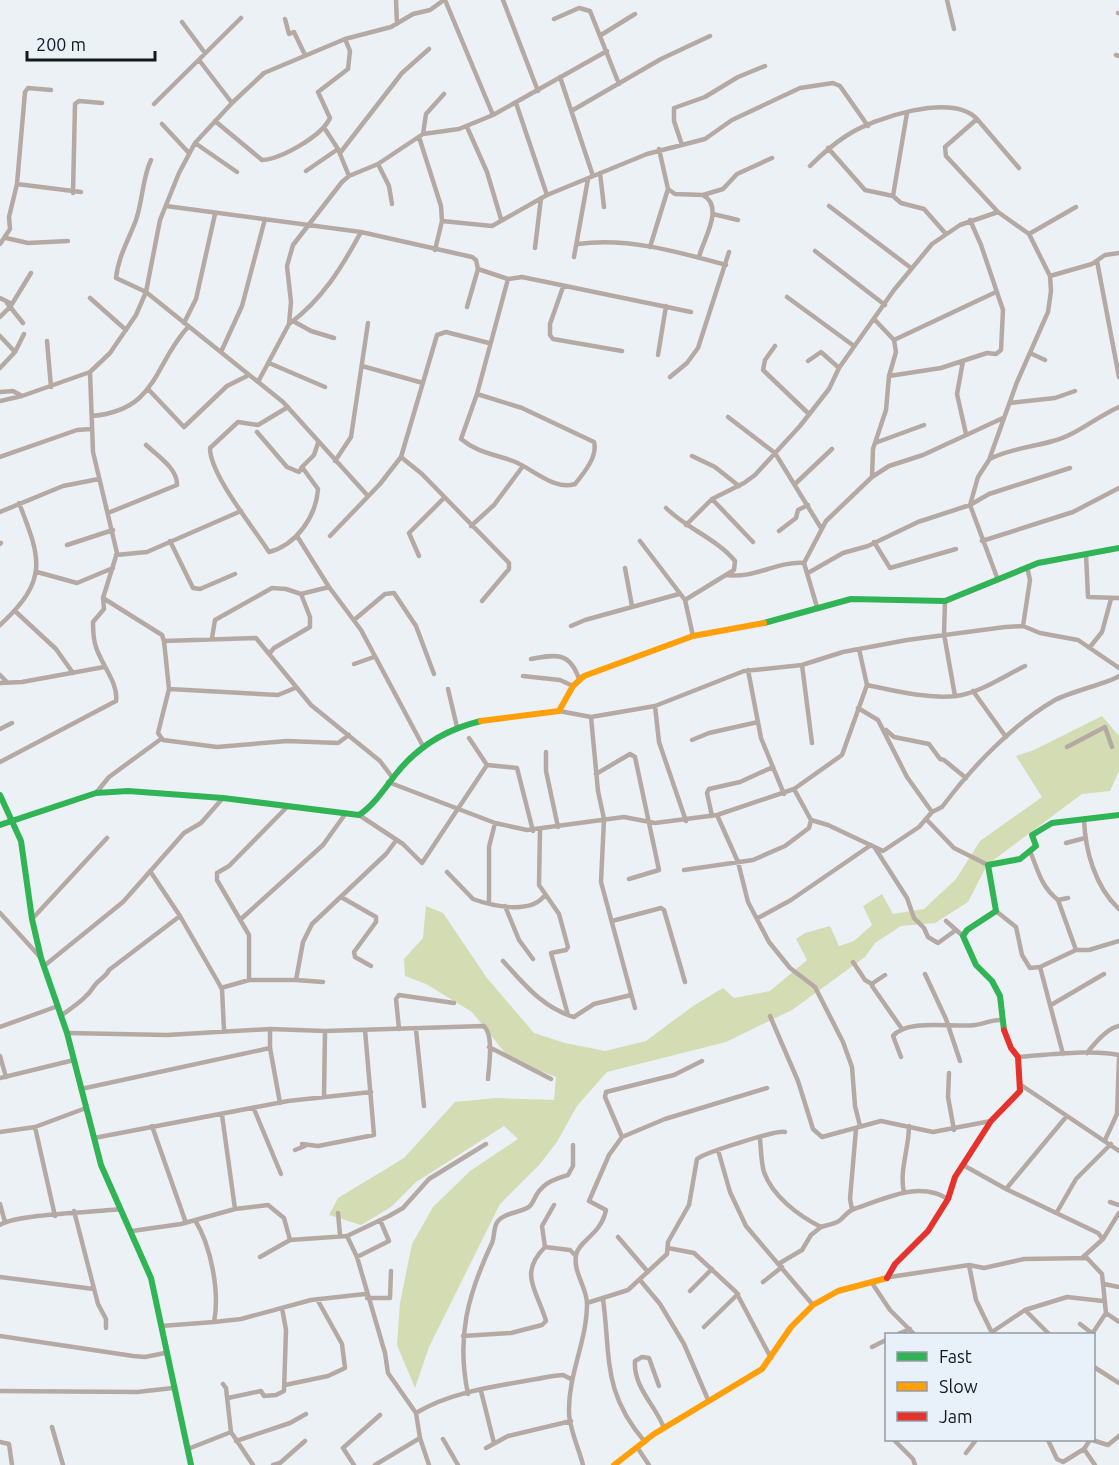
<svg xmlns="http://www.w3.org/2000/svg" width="1119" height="1465" viewBox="0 0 1119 1465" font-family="Ubuntu,sans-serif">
	<rect width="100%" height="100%" fill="#ecf1f5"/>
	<path fill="#d4dcb4" d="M1102 716 1119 736V771L1110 791 1082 794 987 865 968 902 935 923 901 926 875 943 865 957 792 1010 726 1042 607 1072 577 1106 557 1142 540 1164 500 1204 429 1347 415 1388 397 1345 400 1303 412 1244 433 1207 470 1171 518 1139 504 1126 416 1182 391 1207 361 1225 329 1215 338 1198 404 1158 455 1102 496 1098 554 1100 556 1077 510 1059 472 1012 426 984 405 976 404 959 423 938 426 906 443 913 487 978 534 1033 565 1043 605 1051 646 1041 693 1006 723 988 734 998 770 991 807 960 796 939 805 933 830 926 839 946 854 941 872 925 863 906 882 894 893 914 924 909 956 879 980 841 1042 797 1016 756 1034 750Z"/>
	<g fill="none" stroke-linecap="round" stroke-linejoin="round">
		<path stroke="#b5aaa3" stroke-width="4.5" d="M396 0 397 24
			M445 0 493 115
			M503 0 538 91
			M947 0 954 29
			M1118 13H1119
			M285 19 289 34 294 32 305 55
			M554 19 579 8 590 11 619 84
			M182 22 205 53
			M601 35 635 14
			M1116 55 1119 56
			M199 60 232 103
			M560 77 593 176
			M516 103 547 195
			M154 104 241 18
			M573 110 661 59 710 36
			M215 121 262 160C281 159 322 136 330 118L318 92 348 69 350 51 345 39
			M162 124 189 153
			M467 127 487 172 501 219
			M325 129 338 149 349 176
			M423 134 426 114 444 94
			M419 137 441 206 442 221 435 250
			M195 143 237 172
			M682 145 674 121V108L705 97 738 77 765 66
			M828 148 865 190 893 196 901 203 924 209 946 234
			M340 153 402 73 429 49
			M151 160C142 179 143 200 136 220 129 239 118 257 116 278L146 292 283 402 368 496
			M378 164 389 186 392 204
			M810 166C821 155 832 145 846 136 873 118 952 92 977 119
			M306 171 338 149
			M600 173 604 207
			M17 184 81 192
			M668 189 675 194 703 195C725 207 703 240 699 257
			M73 193 75 104 79 101 102 103
			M703 195 723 189 737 174 772 158
			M893 196 907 113
			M166 206 361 232 472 257 476 260 478 269 467 307
			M829 206 911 268
			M713 214 738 220
			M442 221 492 226 547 195 647 154 705 139 732 120 800 88 833 83 840 86 868 126
			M1029 234 1076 207
			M6 238 28 243 68 241
			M0 244 10 229 9 217 17 184 25 92 28 88 51 90
			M578 244C627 237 679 252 726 265
			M650 247 668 189 659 149
			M535 248 541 198
			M815 251 885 305
			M574 257 588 179
			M1097 261 1119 377
			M478 269 508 279
			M1050 276 1092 264 1105 255 1119 253
			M563 287 550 324V335L553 339 622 351
			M787 297 854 346
			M0 298 12 304 31 273
			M90 298 126 330
			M7 303 23 323
			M0 317 11 306
			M293 321 311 331 334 338
			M184 323 196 299 215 214
			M289 324C322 300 342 267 361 232
			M0 336 15 352
			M894 340 996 292
			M47 341 51 387
			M775 346 765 360 763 370 809 414
			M221 352 242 306 265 219
			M1030 353 1045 360
			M658 355 666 306
			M808 361 821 352 839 368
			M963 361 957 394 966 434
			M269 363 325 387
			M362 366 423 383
			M0 368 15 352 24 334
			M889 376 941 368 987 353 996 354 1001 350 1003 310 981 245 970 220
			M670 377 687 363 698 348 729 252
			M258 382 289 324 291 302 287 266 293 245 342 182 349 176 378 164 423 134 459 129 493 115 607 51
			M148 389 184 427 227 386 247 376
			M0 392 13 391 22 396 90 372 110 353 136 315 146 292 160 220 179 173 195 143 232 103 264 73 345 39 391 27 413 14 430 10 444 0
			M477 394 522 408 594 442C598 456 584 473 575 484 554 491 532 468 513 461 494 454 478 453 461 439L477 394 508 279 522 277 691 312
			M0 401 22 396
			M1010 403 1055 398 1075 391
			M288 407 258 425 238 422 210 448C210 475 254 528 269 552 296 545 316 517 318 489L302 467 314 455 318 443
			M92 416C158 410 153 365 188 327
			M728 417 775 453 821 528
			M257 432 287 467 299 472 302 467
			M875 443 924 425
			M692 456 715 467 739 486
			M0 457 77 430 91 429
			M401 457 422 474 509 563V569L482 601
			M990 459C1008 449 1033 447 1053 441 1077 435 1096 417 1119 407
			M335 461 351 437 368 323
			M872 477 873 449 886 410 889 376 896 352 894 340 875 320
			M795 484 832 449
			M712 499 753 542
			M666 508C687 529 716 538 735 561L734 570 685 600
			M0 512 63 486 99 479
			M108 513 177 485C178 469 157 455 146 445
			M686 525 712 499 744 483 755 475 800 426 829 389 839 368 894 290 932 244 960 225 998 212
			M471 526 494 505 523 466
			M779 531 796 518 798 510 808 505
			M297 536 329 587 361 630 424 748
			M330 536 380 484 401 457 437 335 446 332 489 343
			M170 541 193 588 200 589 235 574
			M640 541 685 600 693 636
			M982 541 1073 512 1119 488
			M874 542 890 568 956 549
			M0 544 1 543
			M67 545 113 530
			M1086 554 1088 597 1119 598
			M116 555 147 552 241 511
			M419 556 409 533 443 499
			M625 568 632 606
			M37 572 77 583 113 568
			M808 573 843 553 868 546 918 522 970 505 989 494 1070 468
			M727 575C754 579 777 561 804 563
			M998 580 970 505 978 477 989 460 1017 382 1048 312 1051 291 1050 276 1029 234 998 212 946 156 945 147 977 119 1019 168
			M103 598 162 635 164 641 169 689
			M945 601 944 634 955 696
			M817 607 804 563 826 521 872 477 889 466 923 455 1003 418
			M15 611 56 649 73 673
			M354 620 385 594 394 593 416 626 434 674
			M0 625C49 580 41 559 19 503
			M571 626 585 620 679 594
			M1023 626 1030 580 1027 567
			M212 638 215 620 272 588 286 589 301 594 329 587
			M164 641 256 638 311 705 380 761 392 777
			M1090 647 1102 632 1111 599
			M269 654 274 648 310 627V617L301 594
			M531 659C556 654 570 652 579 679
			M354 664 374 657
			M802 665 812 743
			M748 670 761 738 784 794
			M0 675 6 681
			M523 676 560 680 573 686
			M0 683 22 682 104 667
			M867 685C895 691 927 699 956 696 980 693 1004 676 1025 666
			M295 688 278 695 169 689 158 733 163 740 217 747 287 741 338 743 349 735
			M448 689 457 727
			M973 691 1006 737
			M655 706 659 742 686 821
			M858 708 878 720 907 777 932 812
			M559 711 591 717 655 706 744 671 802 665 843 652 907 640 1005 627 1023 626 1040 633 1078 640 1119 668
			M591 717 598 791 604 819 601 882 635 1008
			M0 729 12 723
			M886 730 894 737 929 744 940 759 944 760 966 778
			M469 738 487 765 517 768 533 831
			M692 740 709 733 758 722
			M1067 747 1105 727 1112 747
			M546 752V771L558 827
			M0 762 116 701C119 684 101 664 96 647 93 639 93 630 93 622L104 609 103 598 117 553 93 452 90 372
			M596 774 630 754 635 757 659 870 629 879
			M388 782 495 823 527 830 624 817 655 823 717 815 794 789 842 755 867 685 859 649
			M96 793 109 777 161 739
			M359 815 403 844 422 863 487 765
			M717 815 738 862 748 902 769 942 790 968 815 987 843 1042 852 1067 855 1106 860 1126
			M712 816 707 793 709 789 740 782 773 767
			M1084 819C1085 850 1095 887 1119 909
			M811 820 828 825 883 851 919 827 932 812 942 807C971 768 1012 725 1055 700 1070 692 1111 682 1119 676
			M927 820 954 848 988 865
			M540 830 539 885 559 914 568 947 566 950 551 953 568 1015
			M1066 843 1085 838
			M875 848 907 898 914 918 924 928 928 937 938 943 956 930
			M1030 851C1038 870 1041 887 1058 900L1068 898
			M684 870 753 860 785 846 809 828 811 820 794 789
			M150 871 180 916 222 989 224 1030
			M447 872 473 899C492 906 531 915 545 895
			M341 897 376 917V922L354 952 355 957 371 966
			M1058 900 1076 950 1040 967 1063 1054
			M489 902V847L495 823
			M505 906 519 940 533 959
			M996 911 1016 927 1022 955 1030 968 1040 967
			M0 913 41 958
			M758 918 791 900 871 845
			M32 919 107 838
			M241 919 323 845 346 813
			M612 921 661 908 664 910 685 982
			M946 921 963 936
			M1076 950H1089L1119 941
			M503 961C524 984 543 1008 574 1017L594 1004 631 995
			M853 962 865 980 872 984
			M44 966 123 902 184 833 201 823 223 798
			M925 974 946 1019 960 1061
			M885 975 873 983 872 986 902 1029
			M249 980V935L217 880V873L229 866 287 807
			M296 980 323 982
			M221 988 249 980H296L303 942 312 924 386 854 395 842
			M1051 1005 1104 974
			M62 1015C74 1006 87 998 95 985 99 979 106 977 109 970L180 916
			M770 1016 798 1081 813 1129 822 1137 881 1121 933 1132 991 1121
			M0 1027 58 1006
			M270 1029V1048L280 1103
			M399 1029 396 999 399 995 454 1003
			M416 1030 424 1106
			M67 1033 167 1035 270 1029 325 1031 484 1026C494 1036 489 1065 488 1079
			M489 1047 551 1079
			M1087 1053C1094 1044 1107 1028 1119 1026
			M0 1056 6 1077
			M901 1057 893 1036C907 1018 955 1028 975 1025 985 1024 992 1019 1002 1020
			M1018 1057C1046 1055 1094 1049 1119 1055
			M949 1073 948 1097 954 1130
			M0 1078 74 1060
			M1021 1085 1119 1151
			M81 1089 270 1048
			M324 1097 325 1031
			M254 1109 281 1174
			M222 1115 235 1209
			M152 1126 186 1223
			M35 1127 55 1216
			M0 1132 35 1127 86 1108
			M622 1137 605 1097 606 1092 674 1075 702 1061
			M94 1138 288 1101 371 1092
			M760 1139C761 1149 761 1162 764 1172 772 1196 799 1216 821 1227 827 1225 834 1224 839 1221 844 1217 848 1211 854 1209 883 1200 918 1180 948 1199
			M1105 1140 1117 1114 1119 1058
			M302 1144 318 1146 374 1135 365 1030
			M295 1150 305 1146
			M718 1150 730 1192 746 1226 813 1305
			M963 1165 1006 1189 1098 1233 1103 1239 1082 1258
			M1006 1189 1066 1117
			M904 1193C899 1170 909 1149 909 1126
			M1110 1202 1119 1205
			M0 1204 5 1222
			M852 1209 850 1199 856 1129
			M74 1211 98 1304 106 1319V1328
			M1057 1212 1076 1179 1111 1144
			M338 1213 340 1235
			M195 1220C211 1246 220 1292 214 1322L241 1319 311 1300 365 1294
			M0 1225C16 1214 98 1212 121 1209
			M132 1231 181 1224 235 1209 268 1205 284 1218 290 1240
			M347 1236 357 1257 385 1353 388 1373 416 1413C455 1389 508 1385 553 1376L563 1375 571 1379
			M618 1237 648 1272
			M1103 1239 1119 1213
			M545 1247 542 1226 554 1205
			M668 1248 694 1253 736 1292 771 1358
			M260 1257 290 1240 347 1236 389 1216 403 1208 429 1179 486 1144
			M357 1257 389 1241 380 1220
			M780 1263 802 1250 811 1235 821 1227
			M969 1265 976 1300 992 1333
			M0 1277 94 1289
			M890 1277 969 1265 984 1268 1024 1259 1087 1258 1102 1274 1106 1313 1119 1322
			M640 1280 660 1304 684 1344 709 1402
			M763 1282 782 1267
			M872 1283 890 1310 914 1334
			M1104 1284 1119 1287
			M690 1291 712 1269
			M367 1298H390L391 1271
			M603 1299C611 1358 602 1392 645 1442
			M587 1303 628 1290 667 1254 668 1242 689 1205 697 1159C706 1152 777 1130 785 1132
			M1025 1310 1067 1297 1103 1301
			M1080 1324 1093 1334
			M161 1326 214 1322
			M704 1327 738 1294
			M992 1332 1025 1310 1049 1334
			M898 1334 910 1329
			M1092 1334 1106 1313
			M0 1336 133 1356 145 1357 165 1353
			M463 1336 511 1333 542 1325 546 1321C537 1290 518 1274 545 1247L570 1250 576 1256
			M872 1347 886 1340
			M1094 1367 1119 1383
			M223 1384 226 1388 231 1432 253 1465
			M285 1385 328 1376 345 1368 342 1344 317 1299
			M659 1386 649 1358 642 1357 635 1361C633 1387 656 1406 664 1428
			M0 1391 137 1392 173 1388
			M481 1391 494 1443
			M468 1394C456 1337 468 1294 492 1243 495 1236 493 1227 498 1221 505 1212 522 1213 530 1206 533 1203 535 1197 537 1194 545 1182 555 1179 568 1175L573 1166V1145
			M228 1398 261 1391 264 1396 276 1395 284 1391 286 1330 282 1308
			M416 1413 420 1438 429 1465
			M52 1427 63 1465
			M443 1439 458 1465
			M894 1440 913 1459 915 1465
			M1048 1440 1057 1459 1063 1462 1084 1449 1090 1440
			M1092 1440 1108 1445 1119 1436
			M236 1441 290 1423 306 1414
			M0 1442 9 1444 12 1465
			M637 1447 649 1465
			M486 1448 508 1436 571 1421
			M188 1449 231 1432
			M1084 1449 1095 1465
			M966 1453 976 1440
			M273 1465 280 1463 305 1441
			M354 1465 343 1448 380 1415
			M375 1465 420 1438
			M583 1465C579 1449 569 1428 569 1412 568 1375 587 1341 587 1304 587 1287 573 1273 576 1255 579 1240 601 1235 606 1210L589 1201 609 1155 622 1137 665 1119 767 1088"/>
		<path stroke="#30b455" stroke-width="6" d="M764 623 851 599 945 601 1038 563 1119 548
			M0 795 21 841 32 919 41 958 67 1033 101 1165 151 1278 191 1465
			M0 825 96 793 128 791 223 798 359 815C374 805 385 788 396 774 418 746 447 729 481 721
			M1004 1030 1000 996 992 981 976 965 963 936 967 930 996 911 988 865 1020 859 1036 846 1032 835 1052 823 1119 815"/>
		<path stroke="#ff9f0a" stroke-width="6" d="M481 721 559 711 573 686 584 676 693 636 764 623
			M614 1465 654 1434 762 1369 791 1327 813 1305 838 1291 887 1278"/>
		<path stroke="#e5322d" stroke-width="6" d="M887 1278 895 1264 928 1231 948 1199 955 1177 991 1121 1020 1091 1018 1057 1011 1048 1004 1030"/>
	</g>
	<rect x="885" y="1333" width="210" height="108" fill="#e8f1f9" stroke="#949ba1" stroke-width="1.5"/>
	<rect x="897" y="1352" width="30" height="9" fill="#30b455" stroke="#949ba1" stroke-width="1.5"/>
	<text x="939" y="1363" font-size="18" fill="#16191c">Fast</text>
	<rect x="897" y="1382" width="30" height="9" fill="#ff9f0a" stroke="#949ba1" stroke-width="1.5"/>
	<text x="939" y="1393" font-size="18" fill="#16191c">Slow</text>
	<rect x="897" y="1412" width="30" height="9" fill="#e5322d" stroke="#949ba1" stroke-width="1.5"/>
	<text x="939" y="1423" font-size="18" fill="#16191c">Jam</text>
	<path d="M27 51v9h128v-9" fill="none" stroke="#16191c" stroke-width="3"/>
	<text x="36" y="51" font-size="18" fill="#16191c" stroke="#e8f1f9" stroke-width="4.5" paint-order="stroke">200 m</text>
</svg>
